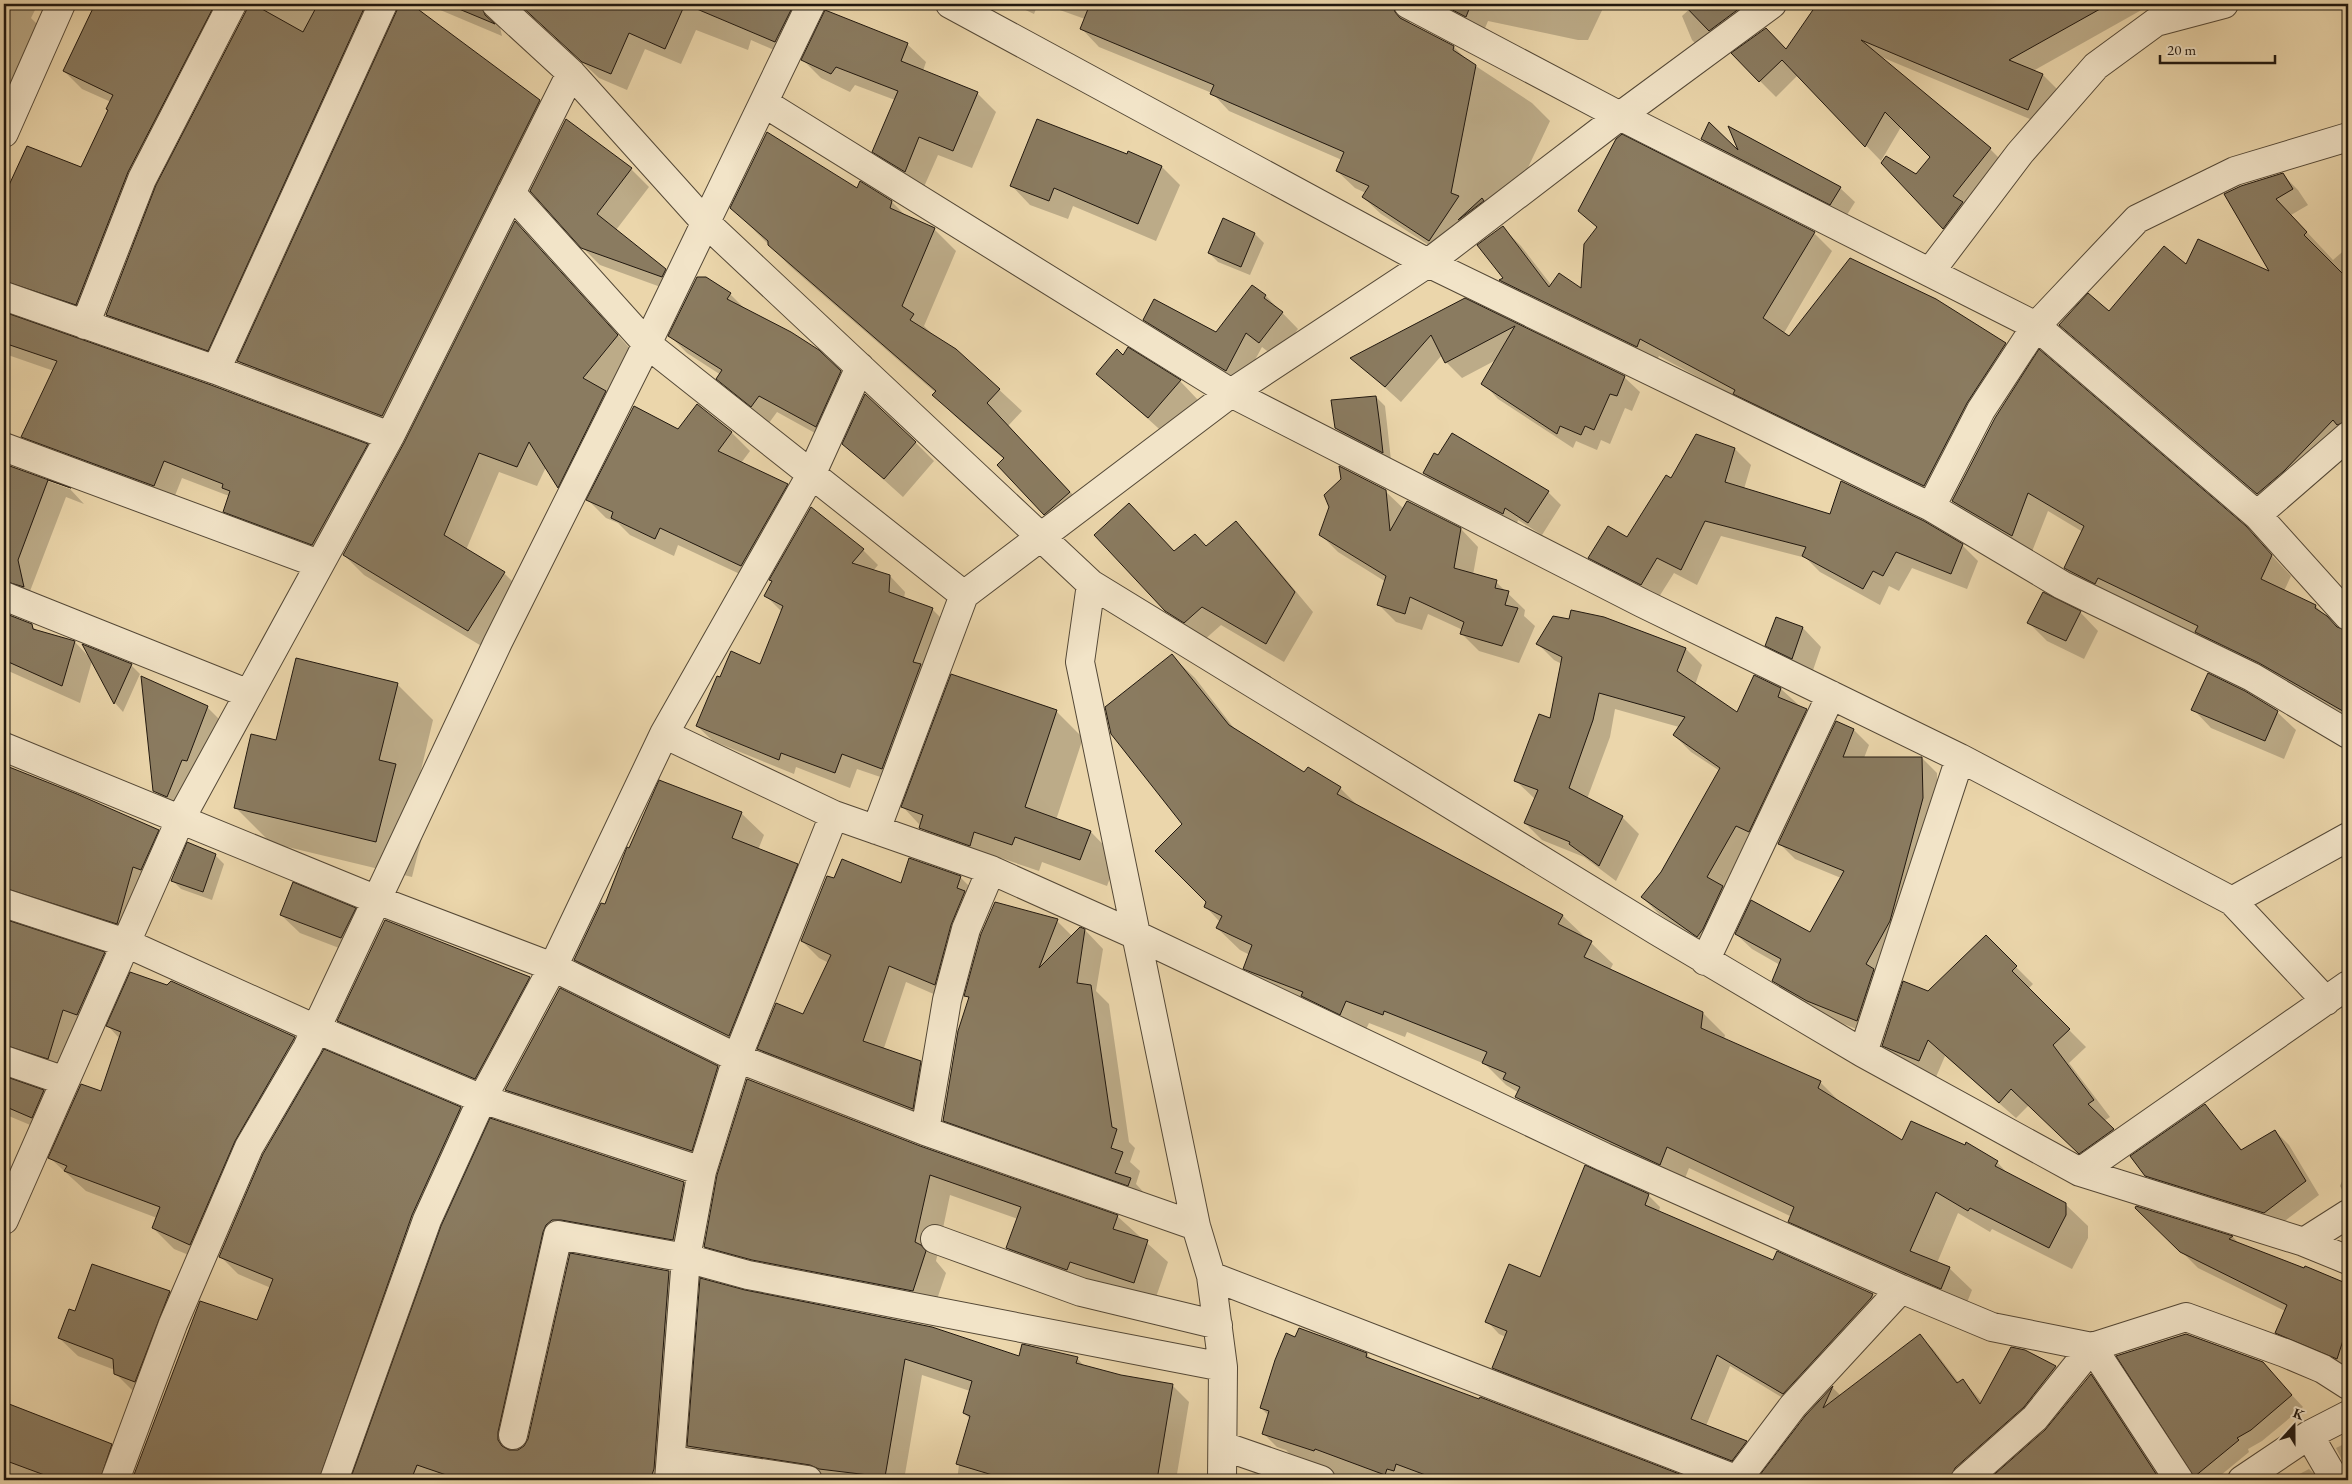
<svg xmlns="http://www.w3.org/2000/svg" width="2352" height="1484" viewBox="0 0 2352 1484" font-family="'EB Garamond',serif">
	<rect width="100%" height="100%" fill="#ebd6ab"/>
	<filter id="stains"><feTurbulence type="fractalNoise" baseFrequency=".004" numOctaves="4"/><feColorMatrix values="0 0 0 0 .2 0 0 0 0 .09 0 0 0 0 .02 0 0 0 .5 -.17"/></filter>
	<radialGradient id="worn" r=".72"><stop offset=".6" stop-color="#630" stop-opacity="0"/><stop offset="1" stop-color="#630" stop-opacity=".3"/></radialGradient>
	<path fill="#0003" d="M4 4H38L31 18 44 31 4 126Z
		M96 4H422L418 10 539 101 557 119 400 433 257 379 239 361 399 6 392 9 226 368 125 333 107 315 248 6 242 8 146 190 94 322 7 310 6 315 367 445 385 463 330 562 243 529 225 511 229 496 182 478 172 503 40 454 22 436 54 371 8 355 4 365V199L28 148 82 169 110 110 111 102 82 89 64 71Z
		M426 4H516L498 18 502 36Z
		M540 4H800L792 58 751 40 748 50 696 30 681 64 645 49 627 90 599 78 550 32 534 16Z
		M1013 4H1038L1034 14Z
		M1043 4H1605L1588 40H1578L1488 21 1483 33 1412 14 1409 24 1454 47 1468 61 1532 103 1550 121 1525 174 1447 257 1381 214 1363 197 1366 193 1355 188 1337 171 1342 160 1229 111 1212 93 1099 47 1082 29 1085 19Z
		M1695 4H1755L1701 49 1692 40 1682 16Z
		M1831 4H2204L2159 22 2145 8 2033 71 2043 75 2059 91 2044 125 1879 56 1990 149 2006 165 1960 244 1882 163 1917 175 1931 157 1901 127 1881 161 1798 75 1776 97 1733 54 1786 50Z
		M907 44 926 62 923 71 977 93 996 112 972 168 938 155 923 189 892 170 874 152 895 100 855 85 850 92 821 78 803 60Z
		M566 121 631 169 649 187 616 230 665 270 683 287 680 294 600 265 582 247Z
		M1702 139 1742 155 1840 188 1855 202 1845 218 1717 154Z
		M1129 153 1162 167 1180 185 1156 241 1073 206 1068 219 1030 205 1012 186 1128 156Z
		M2282 174 2298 190 2308 205 2291 215 2333 260 2348 247V436L2273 509 2060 325 2109 313 2187 266 2272 273 2225 195Z
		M858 190 892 202 906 216 934 229 956 251 924 326 935 337 956 350 1022 411 1008 426 1091 514 1067 536 1045 514 1005 460 956 417 934 395 936 393 791 267 732 208Z
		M1580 211 1814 233 1832 251 1784 333 1790 337 1936 301 2006 344 2024 362 1943 504 1744 402 1659 356 1655 364 1519 298 1501 281 1505 279 1502 227 1521 246 1552 286 1582 290 1598 228Z
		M1223 220 1255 234 1264 243 1250 275 1218 262 1209 253Z
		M515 223 637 356 578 506 559 487 546 467 537 486 499 472 466 550 504 573 524 593 488 650 364 575 344 555 405 444Z
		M705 278 730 294 747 311 840 372 858 389 833 443 777 412 769 423 735 396 718 379 721 375 687 353 670 336Z
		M1266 296 1298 329 1276 358 1262 347 1241 386 1160 335 1144 320 1216 334Z
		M1465 300 1624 377 1640 392 1632 411 1625 408 1610 444 1601 440 1597 450 1576 441 1573 448 1498 399 1483 383 1498 359 1462 378 1446 362 1442 355 1401 402 1352 358Z
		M1128 349 1180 381 1198 400 1167 436 1098 374 1124 357Z
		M1376 397 1385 406 1391 460 1345 437 1336 428Z
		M1996 418 2245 527 2291 576 2284 591 2316 606 2348 639V720L2216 651 2201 636 2118 596 2115 602 2085 587 2066 568 2083 532 2048 511 2031 554 1973 520 1953 501Z
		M678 431 732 433 750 451 741 463 787 485 805 503 759 583 678 545 674 556 630 535 618 523 606 518 588 500Z
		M1697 435 1735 449 1751 465 1744 489 1830 516 1962 545 1978 561 1967 589 1912 568 1899 591 1889 586 1880 605 1820 572 1806 558 1721 536 1697 585 1674 573 1657 600 1606 574 1590 558 1628 539 1672 480Z
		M916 443 934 461 903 497 844 444Z
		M4 465 70 489 84 504 66 497 27 599 7 608 6 615 31 625 38 632 75 642 89 657 131 665 140 674 123 712 115 703 92 661 80 703 4 669Z
		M1424 473 1548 492 1561 505 1542 535 1518 520 1516 527 1437 486Z
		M1385 491 1404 509 1461 529 1478 547 1473 575 1496 582 1525 610 1524 616 1535 626 1519 663 1479 651 1462 634 1463 630 1428 614 1422 630 1396 622 1378 604 1386 582 1338 552 1321 535Z
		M1129 504 1175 552 1207 548 1236 523 1254 541 1313 612 1284 662 1221 625 1203 641 1185 629 1166 610Z
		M863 550 878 565 873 571 890 576 905 592 904 599 932 609 947 624 898 783 857 769 850 788 796 767 794 774 713 741 697 726 721 679 761 666 782 612 766 596Z
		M2080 612 2098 631 2084 659 2047 641 2029 623Z
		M1776 618 1803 628 1821 647 1811 676 1785 664 1767 645Z
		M1538 644 1686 649 1702 665 1695 685 1738 714 1781 689 1823 727 1714 952 1659 914 1642 897 1662 873 1720 771 1691 752 1674 735 1679 727 1615 709 1610 737 1587 799 1622 817 1639 834 1616 881 1584 857 1542 840 1525 823 1535 799 1516 781 1551 720 1562 664 1554 660Z
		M1172 656 1195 678 1237 732 1304 774 1340 788 1359 807 1563 916 1613 964 1610 970 1703 1013 1725 1035 1724 1040 1820 1082 1843 1105 1903 1142 1997 1162 2009 1175 2065 1204 2088 1226V1238L2072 1269 1992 1229 1990 1232 1958 1213 1937 1263 1949 1268 1972 1290 1964 1310 1812 1244 1790 1222 1792 1217 1689 1168 1682 1186 1539 1119 1517 1097 1519 1093 1506 1085 1485 1064 1407 1032 1405 1037 1369 1023 1363 1036 1267 991 1245 968 1250 955 1240 950 1217 928 1220 922 1205 906 1207 902 1183 824Z
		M952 676 1057 712 1083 738 1056 820 1091 832 1117 859 1107 886 1042 862 1039 871 1001 858 996 872 947 854 903 807Z
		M397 684 433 720 417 787 431 801 412 877 271 843 235 807 277 742Z
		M207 707 219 719 199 772 179 808 167 803 155 791Z
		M2193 709 2277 712 2296 730 2284 759 2211 728Z
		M1854 730 1869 745 1864 758H1922L1937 773 1938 814 1872 1035 1823 1016 1789 996 1774 981 1780 965 1752 949 1736 934H1810L1841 878 1795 859 1779 843Z
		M4 766 158 831 172 845 131 937 26 902 11 888 17 829 4 858Z
		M741 813 764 835 758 850 797 865 819 888 751 1058 598 982 575 960 605 906Z
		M215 855 224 864 212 900 181 889 172 880Z
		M960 877 977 894 952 1002 906 982 884 1048 920 1062 938 1079 930 1126 776 1066 759 1049 804 1015 829 963 819 958 802 941 834 880 901 884Z
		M355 909 373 928 360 956 300 933 281 915Z
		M4 921 104 954 119 968 63 1073 4 1072Z
		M1057 921 1072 936 1085 930 1103 949 1096 991 1109 1004 1129 1142 1135 1148 1130 1162 1140 1171 1136 1184 1148 1197 962 1138 944 1120 970 999 966 995Z
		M1986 937 2033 984 2028 989 2086 1047 2069 1063 2110 1117 2104 1121 2130 1146 2097 1170 2029 1105 2016 1118 1945 1056 1936 1077 1900 1062 1883 1045 1929 993Z
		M529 979 544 993 490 1093 353 1036 339 1021Z
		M108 1026 294 1038 315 1058 255 1162 211 1264 174 1249 153 1228 157 1218 86 1191 50 1158 101 1093 120 1039Z
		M717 1067 733 1083 708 1166 522 1106 506 1090Z
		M4 1078 43 1091 58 1106 47 1132 4 1114Z
		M2205 1105 2243 1151 2275 1131 2289 1145 2319 1195 2278 1226 2161 1190 2146 1175Z
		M460 1108 478 1126 341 1480H133L201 1302 258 1322 271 1288 238 1274 220 1256Z
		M919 1147 1117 1216 1168 1262 1154 1303 1028 1268 1007 1248 1018 1219 950 1195 936 1261 946 1273 933 1311 726 1267 705 1246Z
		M2348 1168V1200L2340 1186Z
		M683 1183 701 1200 691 1257 560 1249 514 1451 525 1447 669 1272 686 1289 672 1480H352L443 1226Z
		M1648 1195 1660 1207 1659 1212 1774 1262 1872 1295 1885 1307 1796 1406 1730 1366 1706 1426 1746 1442 1759 1454 1745 1473 1506 1380 1493 1368 1506 1337 1499 1334 1487 1321Z
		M2137 1207 2233 1237 2240 1245 2305 1269V1268L2348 1286V1372L2292 1348 2276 1332 2285 1311 2198 1268Z
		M701 1280 1020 1358H1077L1085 1367 1121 1376 1172 1385 1189 1402 1176 1480H957L959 1465 957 1463 970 1419 964 1413 970 1391 922 1375 904 1480H823L705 1463 689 1446Z
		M170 1292 188 1310 134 1392 115 1373V1370L78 1356 59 1338 75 1313Z
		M1920 1336 1933 1349 1959 1383 1963 1380 1982 1402 2025 1351 2056 1367 2069 1381 1970 1480H1758L1806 1417 1833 1388 1841 1396Z
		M1296 1338 1367 1354 1373 1361 1480 1400 1481 1398 1692 1480H1419L1410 1477 1409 1480H1337L1300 1464 1286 1450 1277 1447 1263 1433 1269 1416 1261 1408Z
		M2118 1356 2262 1363 2303 1407 2262 1441 2248 1449 2249 1452 2215 1480H2199Z
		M2091 1375 2104 1389 2164 1480H1990L2046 1430Z
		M6 1405 111 1445 128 1462 122 1480H4V1413Z
		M2348 1442V1472L2336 1448Z
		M2309 1469 2321 1480H2288Z"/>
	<path fill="#8a7b60" stroke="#21180f" d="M95 4H215L128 172 76 305 4 281V196L27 146 81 167 108 110 106 109 113 95 63 71Z
		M248 4H253L303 32 318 4H366L208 351 106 315 156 185 246 11Z
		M398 4H411L540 100 382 416 237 361 397 10Z
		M447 4H481L485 15 495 24Z
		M519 4H685L665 49 629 33 611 74 582 62Z
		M685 4H794L775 42Z
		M1090 4H1393L1395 12 1400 18 1454 46 1453 50 1476 65 1451 193 1459 196 1429 241 1362 197 1369 186 1336 171 1344 152 1210 94 1214 85 1080 29Z
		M1441 4H1471L1466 17Z
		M1683 4H1742L1744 5 1709 31Z
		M1817 4H2109L2009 60 2043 74 2028 110 1861 40 1991 148 1953 196 1963 202 1943 229 1881 163 1886 156 1916 174 1930 157 1885 112 1865 147 1782 60 1759 82 1731 53 1766 28 1786 49Z
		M825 10 908 43 901 61 978 92 953 151 919 137 905 172 872 152 898 91 836 67 831 74 801 60Z
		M566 119 632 168 597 214 666 269 662 277 581 248 530 191Z
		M1037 119 1127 154 1128 151 1162 166 1138 224 1054 188 1049 201 1010 186Z
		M1709 122 1738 150 1728 126 1841 187 1830 205 1701 139Z
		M767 132 857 188 860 181 892 201 890 208 935 228 902 306 914 314 910 320 956 349 1000 389 987 403 1070 492 1044 515 997 465 1004 458 932 395 936 391 768 245V241L730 208Z
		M1622 134 1815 232 1763 318 1789 336 1850 258 1936 299 2006 343 1967 403 1924 486 1733 394 1735 390 1640 339 1637 347 1499 280 1503 278 1477 245 1503 226 1549 287 1559 273 1581 288 1584 244 1597 227 1578 211 1616 139Z
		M2283 173 2293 189 2276 199 2307 232 2304 235 2348 279V421L2337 425 2333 420 2284 471 2257 494 2059 325 2088 293 2109 311 2164 246 2186 264 2198 239 2269 271 2224 194 2241 186Z
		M1482 198 1484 201 1458 220Z
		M1223 218 1255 233 1241 267 1208 253Z
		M515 221 618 335 583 378 606 391 558 488 529 442 517 467 479 453 444 535 505 572 468 631 343 555 404 443Z
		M697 277H706L731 293 727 299 791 332 819 350 841 371 816 427 759 396 751 407 716 379 722 370 668 336Z
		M1252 285 1266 295 1264 298 1283 312 1259 343 1246 333 1226 371 1143 320 1154 299 1216 332Z
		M1465 298 1625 376 1617 396 1610 394 1594 430 1585 426 1581 435 1560 426 1557 434 1481 384 1515 326 1445 363 1431 335 1385 387 1350 358Z
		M4 312 211 385 368 444 312 545 223 512 230 491 222 488 223 484 164 461 154 486 21 437 57 361 4 343Z
		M1128 347 1181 380 1148 418 1096 374 1117 349 1123 355Z
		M2039 349 2246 526 2272 555 2261 579 2316 605 2315 608 2327 616 2337 627 2348 631V714L2259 663 2195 632 2198 626 2098 578 2095 584 2064 568 2084 526 2028 493 2012 536 1952 501 1995 418Z
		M865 394 916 442 884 479 842 444Z
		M1376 396 1380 426 1383 453 1335 428 1331 400Z
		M697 404 732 432 718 451 788 484 741 566 660 528 655 539 611 518 613 512 586 500 634 406 678 429Z
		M1452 433 1549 491 1528 523 1505 508 1503 514 1423 473 1434 453 1438 455Z
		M1696 434 1735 448 1725 482 1830 514 1841 481 1924 521 1963 544 1951 574 1896 552 1883 576 1873 571 1863 589 1802 556 1806 547 1705 521 1681 570 1657 558 1641 585 1588 558 1608 526 1627 537 1666 475 1671 478Z
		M7 465 71 488 48 480 18 560 24 587 4 581V472Z
		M1339 466 1386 490 1390 531 1407 501 1461 528 1454 568 1497 580 1495 588 1509 591 1505 605 1518 608 1502 646 1460 634 1464 622 1410 597 1405 614 1377 605 1386 576 1319 535 1329 507 1324 495 1341 479Z
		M1129 503 1174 551 1195 534 1206 546 1236 521 1295 592 1266 644 1202 607 1184 623 1165 611 1094 535Z
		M811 507 864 549 852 563 890 575 889 592 933 608 913 662 921 664 882 769 842 754 835 773 781 753 779 760 696 726 717 676 720 677 731 651 760 664 783 606 764 596 772 581 769 580Z
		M2043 592 2081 611 2066 641 2027 623Z
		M1571 610 1604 617 1686 648 1677 671 1737 712 1754 675 1781 688 1778 697 1807 709 1749 832 1736 826 1707 877 1723 886 1703 929 1697 937 1641 897 1661 872 1720 768 1673 735 1685 717 1599 693 1593 720 1569 788 1623 816 1599 866 1569 844 1570 842 1524 823 1538 790 1514 781 1539 714 1550 718 1562 657 1536 644 1553 616 1569 619Z
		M4 613 32 624 33 629 75 641 62 686 4 660Z
		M1776 617 1803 627 1792 659 1765 646Z
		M82 644 132 664 114 704Z
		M1172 654 1229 725 1304 772 1308 767 1341 787 1337 794 1563 915 1558 924 1592 941 1584 957 1703 1012 1701 1028 1821 1081 1818 1088 1902 1140 1911 1121 1965 1145 1966 1142 1998 1161 1995 1166 2066 1203V1215L2049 1248 1970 1208 1968 1211 1936 1192 1910 1251 1950 1267 1941 1289 1788 1222 1794 1207 1667 1147 1660 1165 1515 1097 1520 1087 1503 1079 1506 1073 1482 1063 1487 1052 1384 1011 1383 1015 1346 1001 1340 1015 1301 996 1303 992 1243 969 1252 945 1216 928 1222 916 1204 907 1206 902 1155 851 1182 824 1111 734 1105 707Z
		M296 658 398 683 379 760 396 764 376 842 234 808 251 734 276 740Z
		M2208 673 2245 691 2278 711 2265 741 2191 710Z
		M951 674 1057 710 1025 807 1091 831 1080 860 1015 837 1012 845 974 832 970 846 919 828 923 815 901 807Z
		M141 676 208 706 187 761 182 760 167 797 153 791Z
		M1836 721 1854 729 1843 757H1922L1923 798 1890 921 1866 964 1874 969 1857 1021 1807 1001 1772 981 1781 959 1735 934 1751 900 1810 932 1844 871 1778 844Z
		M4 765 77 794 159 830 141 870 133 867 117 924 4 888Z
		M659 780 742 812 732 838 798 864 729 1036 574 960 601 903 605 904 627 847 629 848Z
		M187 842 216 854 203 892 171 881Z
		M909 858 961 876 957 888 965 891 951 925 935 985 889 966 863 1041 921 1061 913 1109 757 1049 776 1003 803 1014 831 955 801 941 827 876 834 878 842 859 901 883Z
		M293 882 356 908 341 938 280 915Z
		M995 902 1058 919 1039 968 1080 927 1085 929 1077 983 1091 985 1112 1127 1117 1129 1111 1148 1123 1152 1115 1173 1131 1178 1128 1186 943 1121 958 1031 969 997 964 996 981 934Z
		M4 919 105 952 77 1015 63 1010 48 1059 4 1045Z
		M385 920 530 977 475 1079 337 1021Z
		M1986 935 2017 966 2012 971 2070 1029 2053 1045 2094 1100 2088 1104 2114 1129 2079 1154 2011 1089 1999 1103 1928 1040 1919 1061 1882 1046 1903 981 1928 991Z
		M130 972 167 985 171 981 295 1037 235 1141 190 1245 152 1228 160 1207 64 1171 67 1166 48 1158 81 1084 101 1091 121 1032 106 1026Z
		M560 988 718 1066 692 1151 505 1090Z
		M324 1049 461 1107 412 1215 319 1480H132L200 1301 257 1320 273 1279 219 1257 263 1154Z
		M4 1076 44 1090 32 1118 4 1106Z
		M747 1079 920 1146 1118 1215 1113 1229 1148 1240 1134 1283 1070 1262 1067 1270 1006 1248 1021 1207 930 1175 915 1242 921 1245 926 1251 913 1291 752 1260 704 1247 717 1175Z
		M2205 1104 2241 1150 2275 1130 2306 1181 2264 1213 2145 1176 2130 1156Z
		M490 1118 684 1182 673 1240 561 1220H552L546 1225 543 1232 498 1432V1440L502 1446 509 1450H518L524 1446 528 1439 570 1253 669 1271 654 1469 650 1480H461L417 1465 411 1480H350L441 1226Z
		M1585 1165 1649 1194 1645 1205 1773 1260 1777 1251 1873 1294 1871 1298 1783 1394 1717 1355 1691 1419 1747 1441 1732 1461 1492 1368 1507 1331 1485 1322 1509 1264 1540 1277Z
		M2136 1206 2233 1236 2229 1239 2304 1268 2305 1266 2348 1284V1325L2337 1359 2275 1333 2287 1305 2180 1252 2135 1208Z
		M92 1264 170 1291 135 1382 114 1374 113 1359 58 1338 69 1309 75 1311Z
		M700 1278 745 1290 932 1327 1019 1356 1022 1344 1078 1357 1076 1363 1121 1375 1173 1384 1157 1480H1009L956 1464 970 1416 963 1413 972 1381 905 1359 885 1477 819 1469 810 1465 687 1446Z
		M1299 1328 1367 1353 1366 1357 1479 1399 1480 1397 1695 1480H1439L1396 1464 1394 1471 1387 1469 1385 1475 1315 1449 1314 1451 1262 1434 1269 1411 1260 1408 1275 1360 1286 1333 1295 1337Z
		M1920 1334 1957 1383 1963 1379 1980 1404 2011 1347 2025 1350 2056 1366 2024 1407 1955 1468 1950 1480H1756L1805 1416 1833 1386 1823 1408Z
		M2186 1334 2263 1362 2292 1395 2251 1430 2237 1438 2239 1440 2194 1477 2116 1356Z
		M2091 1374 2160 1480H1988L2045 1430Z
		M4 1402 112 1444 100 1480H58L4 1460Z"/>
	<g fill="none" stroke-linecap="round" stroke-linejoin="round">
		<defs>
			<path id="minor" d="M496 4 571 73 705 222 1091 584 1657 931 1863 1053 2080 1172 2304 1242 2348 1260
				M950 4 1428 263 1931 507 2062 585 2252 677 2348 734
				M1408 4 1620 116 2036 326 2257 515 2348 616
				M764 103 1231 393 1642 603 1960 758 2232 901 2326 1001
				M4 133 61 4
				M511 193 647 344 964 595
				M1930 272 2020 153 2096 66 2156 22 2224 4
				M4 296 216 370 390 436
				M85 325 142 179 232 4
				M216 370 383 4
				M4 447 319 564
				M1931 507 1981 410 2036 326 2137 219 2235 171 2348 137
				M2257 515 2348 436
				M1091 584 1080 662 1196 1226 1211 1276 1223 1367 1222 1480
				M4 596 249 694
				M664 734 834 815 991 870 1138 936 1604 1157 1901 1289 1992 1327 2092 1347 2179 1480
				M4 747 377 900 553 967 737 1058 925 1131 1196 1226
				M876 830 964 595 1231 393 1428 263 1620 116 1772 4
				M2232 901 2348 837
				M4 903 126 943 316 1029 482 1099 702 1171
				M1705 961 1831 695
				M1863 1053 1960 758
				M4 1060 65 1081
				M925 1131 947 1000 966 929 991 870
				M2080 1172 2348 985
				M4 1220 181 818 390 436 571 73
				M935 1239 1081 1292 1218 1325
				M2304 1242 2348 1214
				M1211 1276 1738 1480
				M513 1435 558 1235 686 1258 748 1275 1223 1367
				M2309 1435 2335 1480
				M1223 1446 1321 1480
				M672 1460 808 1480
				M115 1480 173 1324 249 1147 307 1048 498 642 647 344 811 4
				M334 1480 427 1220 482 1099 553 967 664 734 812 473 860 367
				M669 1480 686 1258 702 1171 737 1058 834 815
				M1737 1480 1793 1406 1901 1289
				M1965 1480 2035 1418 2092 1347 2186 1317 2285 1353 2323 1369 2348 1385
				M2242 1480 2309 1435 2348 1415"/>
		</defs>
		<use href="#minor" stroke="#544836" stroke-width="30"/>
		<use href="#minor" stroke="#f2e4c8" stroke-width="28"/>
	</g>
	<rect width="2352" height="1484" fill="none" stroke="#ebd6ab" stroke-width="20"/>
	<rect x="5" y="5" width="2342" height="1474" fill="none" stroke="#21180f" stroke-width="2.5"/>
	<rect x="10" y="10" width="2332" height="1464" fill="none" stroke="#21180f"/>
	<g transform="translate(2294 1426) rotate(21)" stroke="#f2e4c8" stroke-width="4" paint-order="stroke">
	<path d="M0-4L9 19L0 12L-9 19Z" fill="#21180f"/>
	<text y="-8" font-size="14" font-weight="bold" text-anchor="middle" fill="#21180f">K</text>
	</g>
	<path d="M2160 55v8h115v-8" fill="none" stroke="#21180f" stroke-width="2.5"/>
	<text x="2167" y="55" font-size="15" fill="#21180f" stroke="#f2e4c8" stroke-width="4" paint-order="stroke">20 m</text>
	<rect width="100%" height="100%" filter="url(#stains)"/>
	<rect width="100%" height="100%" fill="url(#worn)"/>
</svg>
